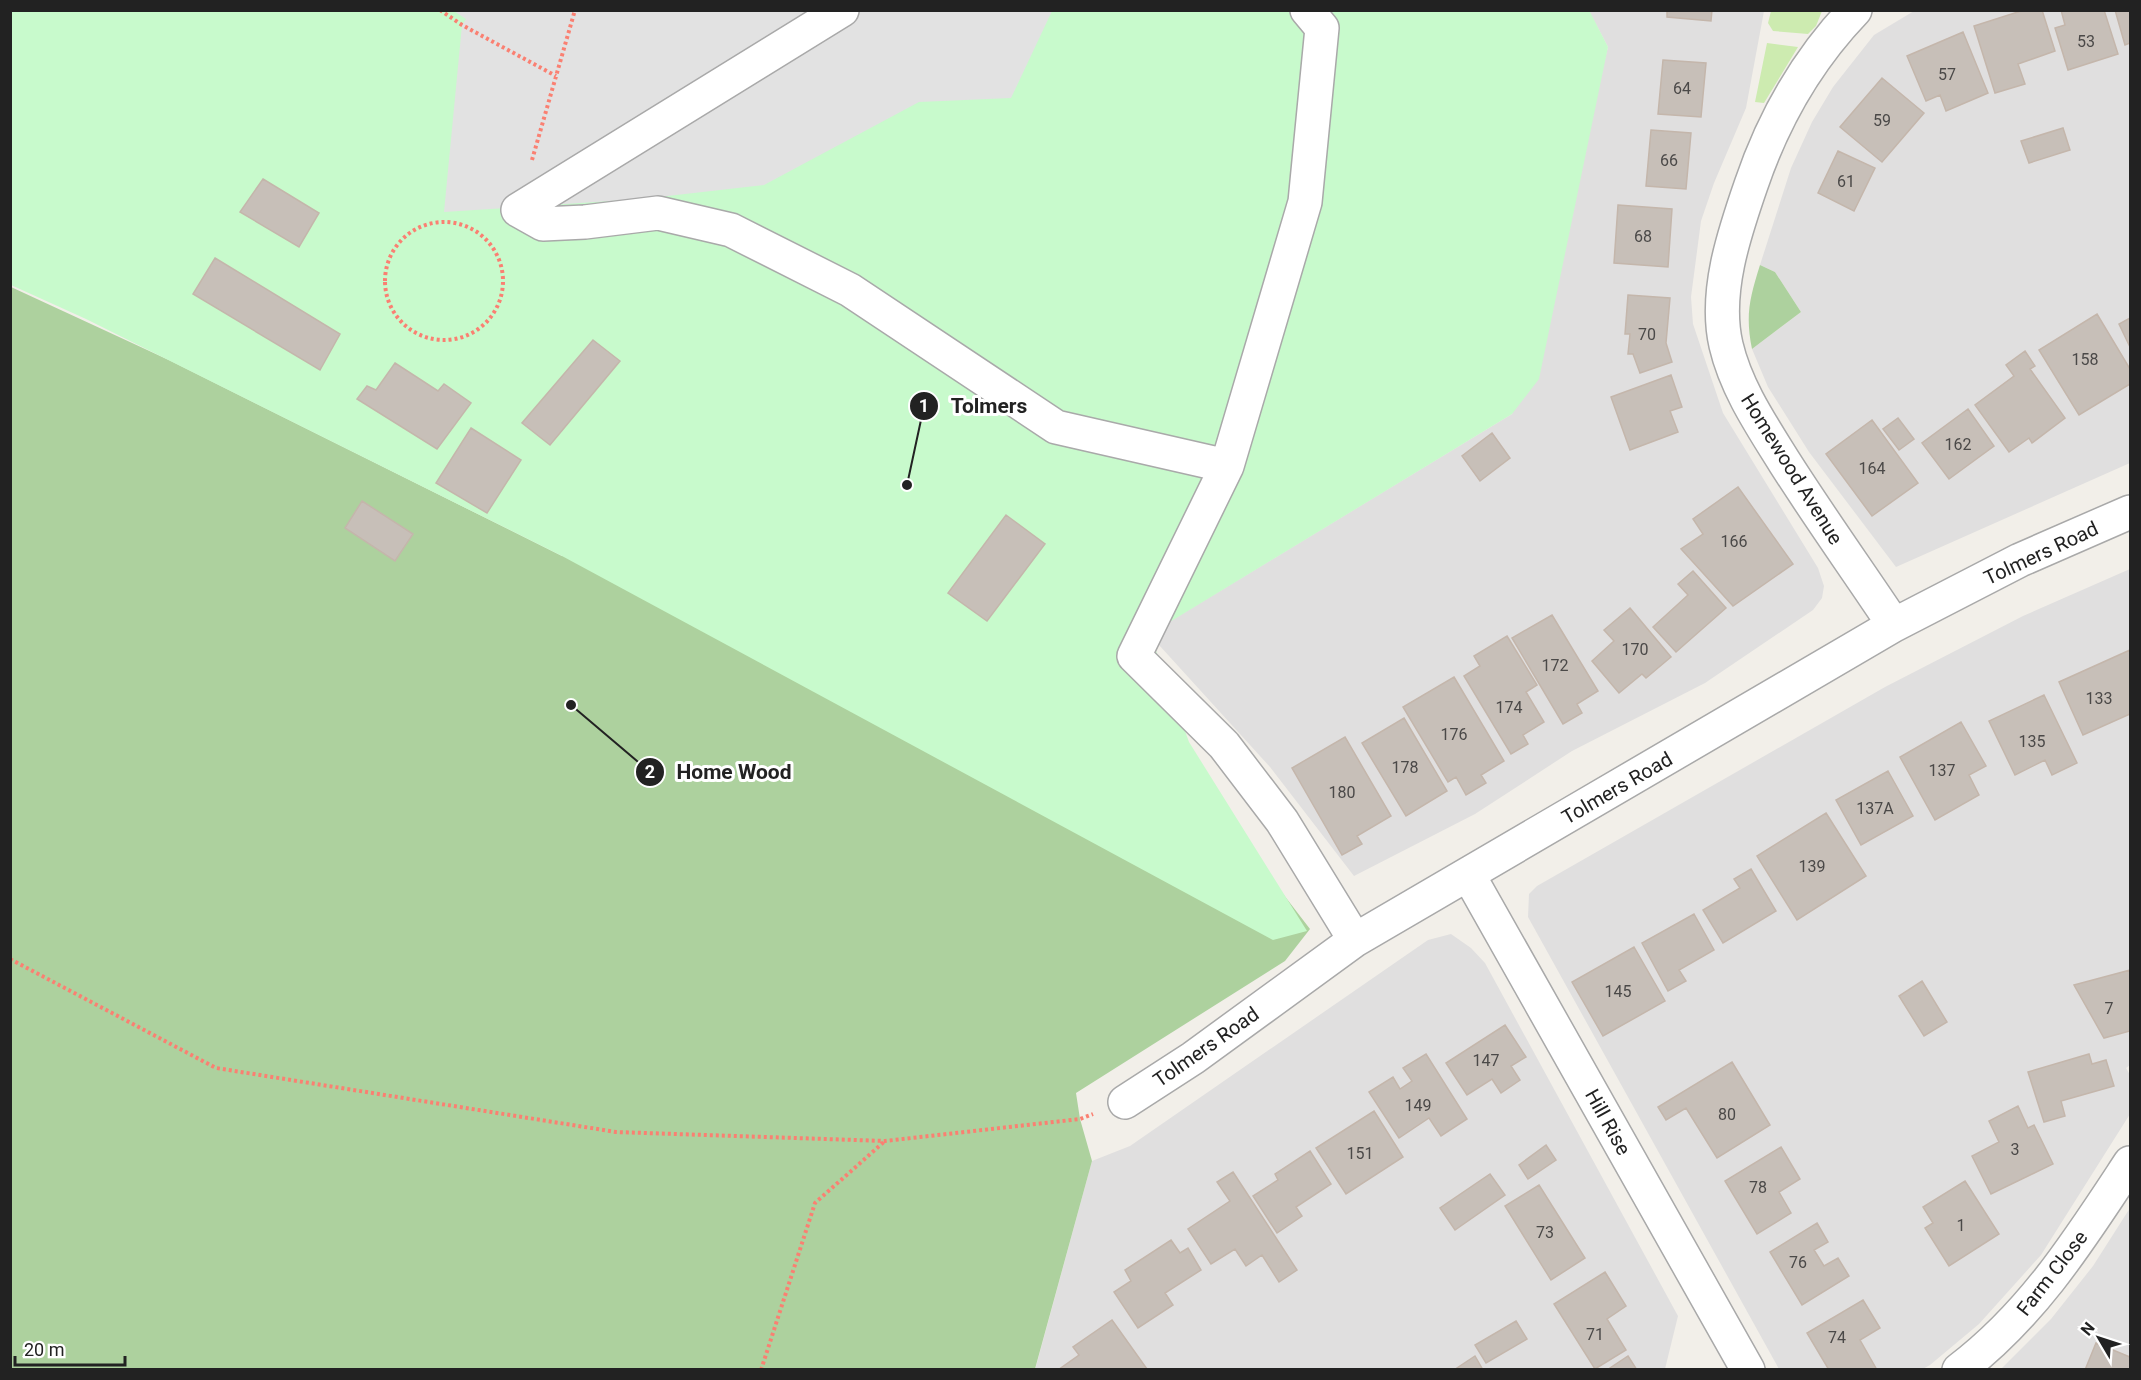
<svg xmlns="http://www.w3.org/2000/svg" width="2141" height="1380" viewBox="0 0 2141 1380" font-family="Roboto,sans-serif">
	<rect width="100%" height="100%" fill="#f2efe9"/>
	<path fill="#e0dfdf" d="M1589 11H1764L1746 108 1714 183 1701 221 1691 297 1693 324 1723 413 1818 568 1824 586 1822 598 1813 610 1705 683 1572 751 1475 814 1354 876 1270 767 1149 634 1512 414 1608 47Z
		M1914 11H2130V463L1896 567 1809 452 1768 387 1752 349 1801 312 1775 272 1760 265 1791 168 1812 122 1833 87 1874 35Z
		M2130 569V1065L2126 1068 2130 1075V1114L2041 1255 1979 1324 1930 1365 1921 1370 1779 1369 1528 917 1529 894 1537 886 1885 687 2023 616Z
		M1451 934 1471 948 1485 963 1678 1316 1665 1369 1035 1370 1092 1161 1130 1146 1428 940Z
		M2130 1208V1369L2000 1370 2051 1319 2093 1266Z"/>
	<path fill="#cdebb0" d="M1771 11V10L1822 11 1816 26 1808 34 1773 31 1768 23Z
		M1767 43 1798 47 1764 103 1755 102Z"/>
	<path fill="#add19e" d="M1760 265 1775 272 1801 312 1752 349C1745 315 1750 297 1760 265Z
		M11 287 171 361 562 556 977 441 1233 829 1310 929 1285 961 1076 1093 1080 1119 1092 1161 1035 1369 11 1370Z"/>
	<path fill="#c8facc" d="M1589 10 1608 47 1539 379 1512 414 1150 634 1189 742 1307 931 1273 940 562 556 86 319 11 285V11Z"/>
	<path fill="#e2e2e2" d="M454 11H1052L1011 98 919 102 764 185 641 199 444 212 462 25 466 19Z"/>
	<path fill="#c7bfb8" stroke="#c4b6ab" stroke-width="1.5" d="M1667 10H1712L1711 21 1667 17Z
		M2024 10H2042L2055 51 2018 64 2025 84 1995 93 1974 26Z
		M2061 10H2104L2118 54 2068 70 2055 28 2065 25Z
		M2115 10H2130V43L2125 45Z
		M1963 32 1988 93 1946 111 1940 95 1926 101 1907 56Z
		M1663 60 1706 63 1701 117 1658 114Z
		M1882 78 1924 113 1882 162 1840 127Z
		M2063 128 2070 150 2029 163 2021 141Z
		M1651 130 1691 133 1686 189 1646 186Z
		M1838 151 1875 168 1854 211 1818 193Z
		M263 179 319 213 299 247 240 212Z
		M1618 205 1672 209 1668 267 1614 263Z
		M215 258 340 334 320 370 193 294Z
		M1628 295 1670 298 1666 343 1672 362 1640 373 1633 354H1628L1630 334H1625Z
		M2097 314 2130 369V384L2079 415 2039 350Z
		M2130 318V347L2119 324Z
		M593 340 620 361 550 445 522 423Z
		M2025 351 2035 366 2030 369 2065 418 2032 443 2029 438 2009 452 1975 405 2014 376 2006 365Z
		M395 363 438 391 444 384 471 403 437 449 357 399 367 386 376 390Z
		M1671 375 1682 407 1670 411 1678 432 1630 450 1611 397Z
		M1968 409 1994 446 1949 479 1922 443Z
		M1898 418 1914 439 1899 450 1883 429Z
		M1872 420 1918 483 1872 516 1826 454Z
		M471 428 521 460 487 513 436 483Z
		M1492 433 1510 458 1480 481 1462 456Z
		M1738 487 1793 564 1733 606 1681 549 1703 534 1693 519Z
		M362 501 413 534 395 561 345 528Z
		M1006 515 1045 544 987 621 948 593Z
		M1693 571 1726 608 1676 652 1653 627 1688 595 1678 584Z
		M1630 608 1671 657 1646 678 1642 674 1619 693 1592 661 1614 641 1604 630Z
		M1552 615 1598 691 1577 704 1582 713 1563 724 1512 638Z
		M1507 636 1537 685 1526 692 1544 722 1523 735 1528 744 1511 754 1464 676 1480 666 1474 656Z
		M2130 650V714L2083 735 2059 682Z
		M1454 677 1504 761 1481 775 1486 783 1466 795 1456 777 1448 782 1403 707Z
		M2044 695 2077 763 2052 775 2045 760 2015 775 1989 721Z
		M1404 718 1447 791 1406 816 1362 743Z
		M1961 722 1986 766 1969 775 1979 795 1935 820 1900 757Z
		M1345 737 1391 816 1357 836 1362 844 1342 855 1292 768Z
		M1888 771 1913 816 1861 845 1836 800Z
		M1826 813 1866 876 1797 920 1757 856Z
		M1751 869 1776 911 1723 943 1703 910 1740 888 1734 879Z
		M1694 914 1714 950 1679 970 1686 981 1668 991 1642 943Z
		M1634 947 1665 1001 1603 1036 1572 982Z
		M2130 970V1031L2104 1038 2074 985Z
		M1922 981 1947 1022 1924 1036 1899 996Z
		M1505 1025 1526 1057 1511 1066 1520 1080 1501 1093 1492 1079 1467 1095 1446 1063Z
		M1426 1054 1467 1119 1441 1136 1429 1118 1399 1138 1369 1092 1393 1077 1400 1089 1412 1081 1403 1068Z
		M2089 1054 2092 1064 2106 1060 2114 1086 2061 1101 2065 1116 2044 1122 2028 1072Z
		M1732 1062 1770 1125 1717 1158 1686 1108 1666 1120 1658 1107Z
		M2018 1106 2028 1128 2034 1125 2053 1164 1991 1194 1972 1156 1999 1142 1989 1121Z
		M1374 1111 1403 1157 1346 1194 1316 1148Z
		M1546 1145 1556 1160 1528 1179 1519 1165Z
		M1781 1147 1800 1179 1779 1192 1791 1213 1757 1234 1725 1181Z
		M1310 1151 1331 1184 1296 1207 1302 1216 1277 1233 1253 1196 1278 1180 1275 1174Z
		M1233 1172 1297 1270 1279 1282 1262 1255 1246 1266 1235 1249 1211 1264 1188 1229 1230 1201 1217 1182Z
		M1490 1174 1505 1195 1455 1230 1440 1208Z
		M1965 1181 1999 1234 1949 1266 1925 1228 1933 1223 1923 1207Z
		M1539 1185 1585 1258 1551 1280 1505 1206Z
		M1817 1223 1828 1242 1814 1250 1824 1266 1838 1258 1849 1276 1802 1305 1770 1252Z
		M1171 1240 1180 1253 1188 1248 1201 1270 1165 1293 1173 1305 1138 1328 1114 1292 1131 1281 1125 1270Z
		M1605 1272 1626 1306 1607 1319 1626 1350 1595 1369 1554 1304Z
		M1863 1300 1880 1328 1860 1340 1877 1370H1829L1807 1333Z
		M1112 1320 1147 1369 1058 1370 1079 1355 1073 1347Z
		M1516 1321 1527 1339 1486 1363 1475 1345Z
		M2096 1343 2130 1357V1370H2085Z
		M1475 1356 1483 1370H1454Z
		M1628 1356 1637 1370H1607Z"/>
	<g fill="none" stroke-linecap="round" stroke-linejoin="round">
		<defs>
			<path id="minor" d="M842 10 518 210 543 224 585 222 658 213 731 230 850 290 1056 427 1227 466 1305 202 1322 28 1307 10
				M1855 10C1807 60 1773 120 1751 185 1734 234 1714 293 1726 345 1736 388 1762 426 1785 463 1820 518 1858 571 1894 625
				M1227 466 1134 656 1224 745 1282 821 1355 940
				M1468 874 1748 1370
				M1125 1102 1193 1058 1355 940 1894 625 2020 560 2130 512
				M1959 1370C2033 1314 2080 1239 2130 1163"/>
		</defs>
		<use href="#minor" stroke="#a9a9a9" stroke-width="36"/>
		<path stroke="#fa8072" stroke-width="4" stroke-dasharray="3 3" stroke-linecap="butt" d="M440 10 462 25 556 76
			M532 160 575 10
			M385 281a59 59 0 1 1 118 0a59 59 0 1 1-118 0Z
			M10 959 216 1068 616 1132 885 1141 1080 1119 1093 1114
			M761 1370 815 1203 885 1141"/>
		<use href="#minor" stroke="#fff" stroke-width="33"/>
	</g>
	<g text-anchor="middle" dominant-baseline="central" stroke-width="6" stroke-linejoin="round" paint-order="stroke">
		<g font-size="16" fill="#4b4948">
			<text x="2086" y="41">53</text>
			<text x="1947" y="74">57</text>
			<text x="1682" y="88">64</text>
			<text x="1882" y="120">59</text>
			<text x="1669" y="160">66</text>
			<text x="1846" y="181">61</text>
			<text x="1643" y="236">68</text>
			<text x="1647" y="334">70</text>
			<text x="2085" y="359">158</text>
			<text x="1958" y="444">162</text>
			<text x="1872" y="468">164</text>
			<text x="1734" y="541">166</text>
			<text x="1635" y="649">170</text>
			<text x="1555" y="665">172</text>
			<text x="2099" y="698">133</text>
			<text x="1509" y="707">174</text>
			<text x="1454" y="734">176</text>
			<text x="2032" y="741">135</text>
			<text x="1405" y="767">178</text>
			<text x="1942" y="770">137</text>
			<text x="1342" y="792">180</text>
			<text x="1875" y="808">137A</text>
			<text x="1812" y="866">139</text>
			<text x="1618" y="991">145</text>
			<text x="2109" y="1008">7</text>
			<text x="1486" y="1060">147</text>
			<text x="1418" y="1105">149</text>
			<text x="1727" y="1114">80</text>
			<text x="2015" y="1149">3</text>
			<text x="1360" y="1153">151</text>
			<text x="1758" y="1187">78</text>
			<text x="1961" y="1225">1</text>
			<text x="1545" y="1232">73</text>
			<text x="1798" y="1262">76</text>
			<text x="1595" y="1334">71</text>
			<text x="1837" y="1337">74</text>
		</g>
		<g font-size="20" fill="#222" stroke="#fff">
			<text transform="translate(1792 469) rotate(58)">Homewood Avenue</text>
			<text transform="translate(2041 553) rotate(-25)">Tolmers Road</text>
			<text transform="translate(1617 788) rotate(-30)">Tolmers Road</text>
			<text transform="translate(1206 1047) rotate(-35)">Tolmers Road</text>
			<text transform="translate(1608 1122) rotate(61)">Hill Rise</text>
			<text transform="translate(2052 1273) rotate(-52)">Farm Close</text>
		</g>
	</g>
	<path fill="none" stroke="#222" stroke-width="2" d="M907 485L924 406M571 705L650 772"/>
	<g fill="#222" stroke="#fff" stroke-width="2">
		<circle cx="907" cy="485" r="6"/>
		<circle cx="571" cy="705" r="6"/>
		<circle cx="924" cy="406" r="15"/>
		<circle cx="650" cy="772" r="15"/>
	</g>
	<g font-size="18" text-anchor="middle" font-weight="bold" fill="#fff">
		<text x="924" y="412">1</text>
		<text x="650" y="778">2</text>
	</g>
	<g font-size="21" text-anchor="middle" font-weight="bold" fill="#222" stroke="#fff" stroke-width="6" stroke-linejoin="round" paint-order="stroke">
		<text x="989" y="413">Tolmers</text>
		<text x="734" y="779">Home Wood</text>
	</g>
	<rect width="2141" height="1380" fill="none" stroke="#222222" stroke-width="24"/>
	<g transform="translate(2099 1338) rotate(309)" stroke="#ffffff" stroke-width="4.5" paint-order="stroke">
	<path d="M0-4.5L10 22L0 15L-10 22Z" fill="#222222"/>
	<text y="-9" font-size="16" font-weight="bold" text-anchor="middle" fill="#222222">N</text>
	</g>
	<path d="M15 1356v9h110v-9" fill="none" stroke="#222222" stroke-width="3"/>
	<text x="24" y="1356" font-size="18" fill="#222222" stroke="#ffffff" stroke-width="4.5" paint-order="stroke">20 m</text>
</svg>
